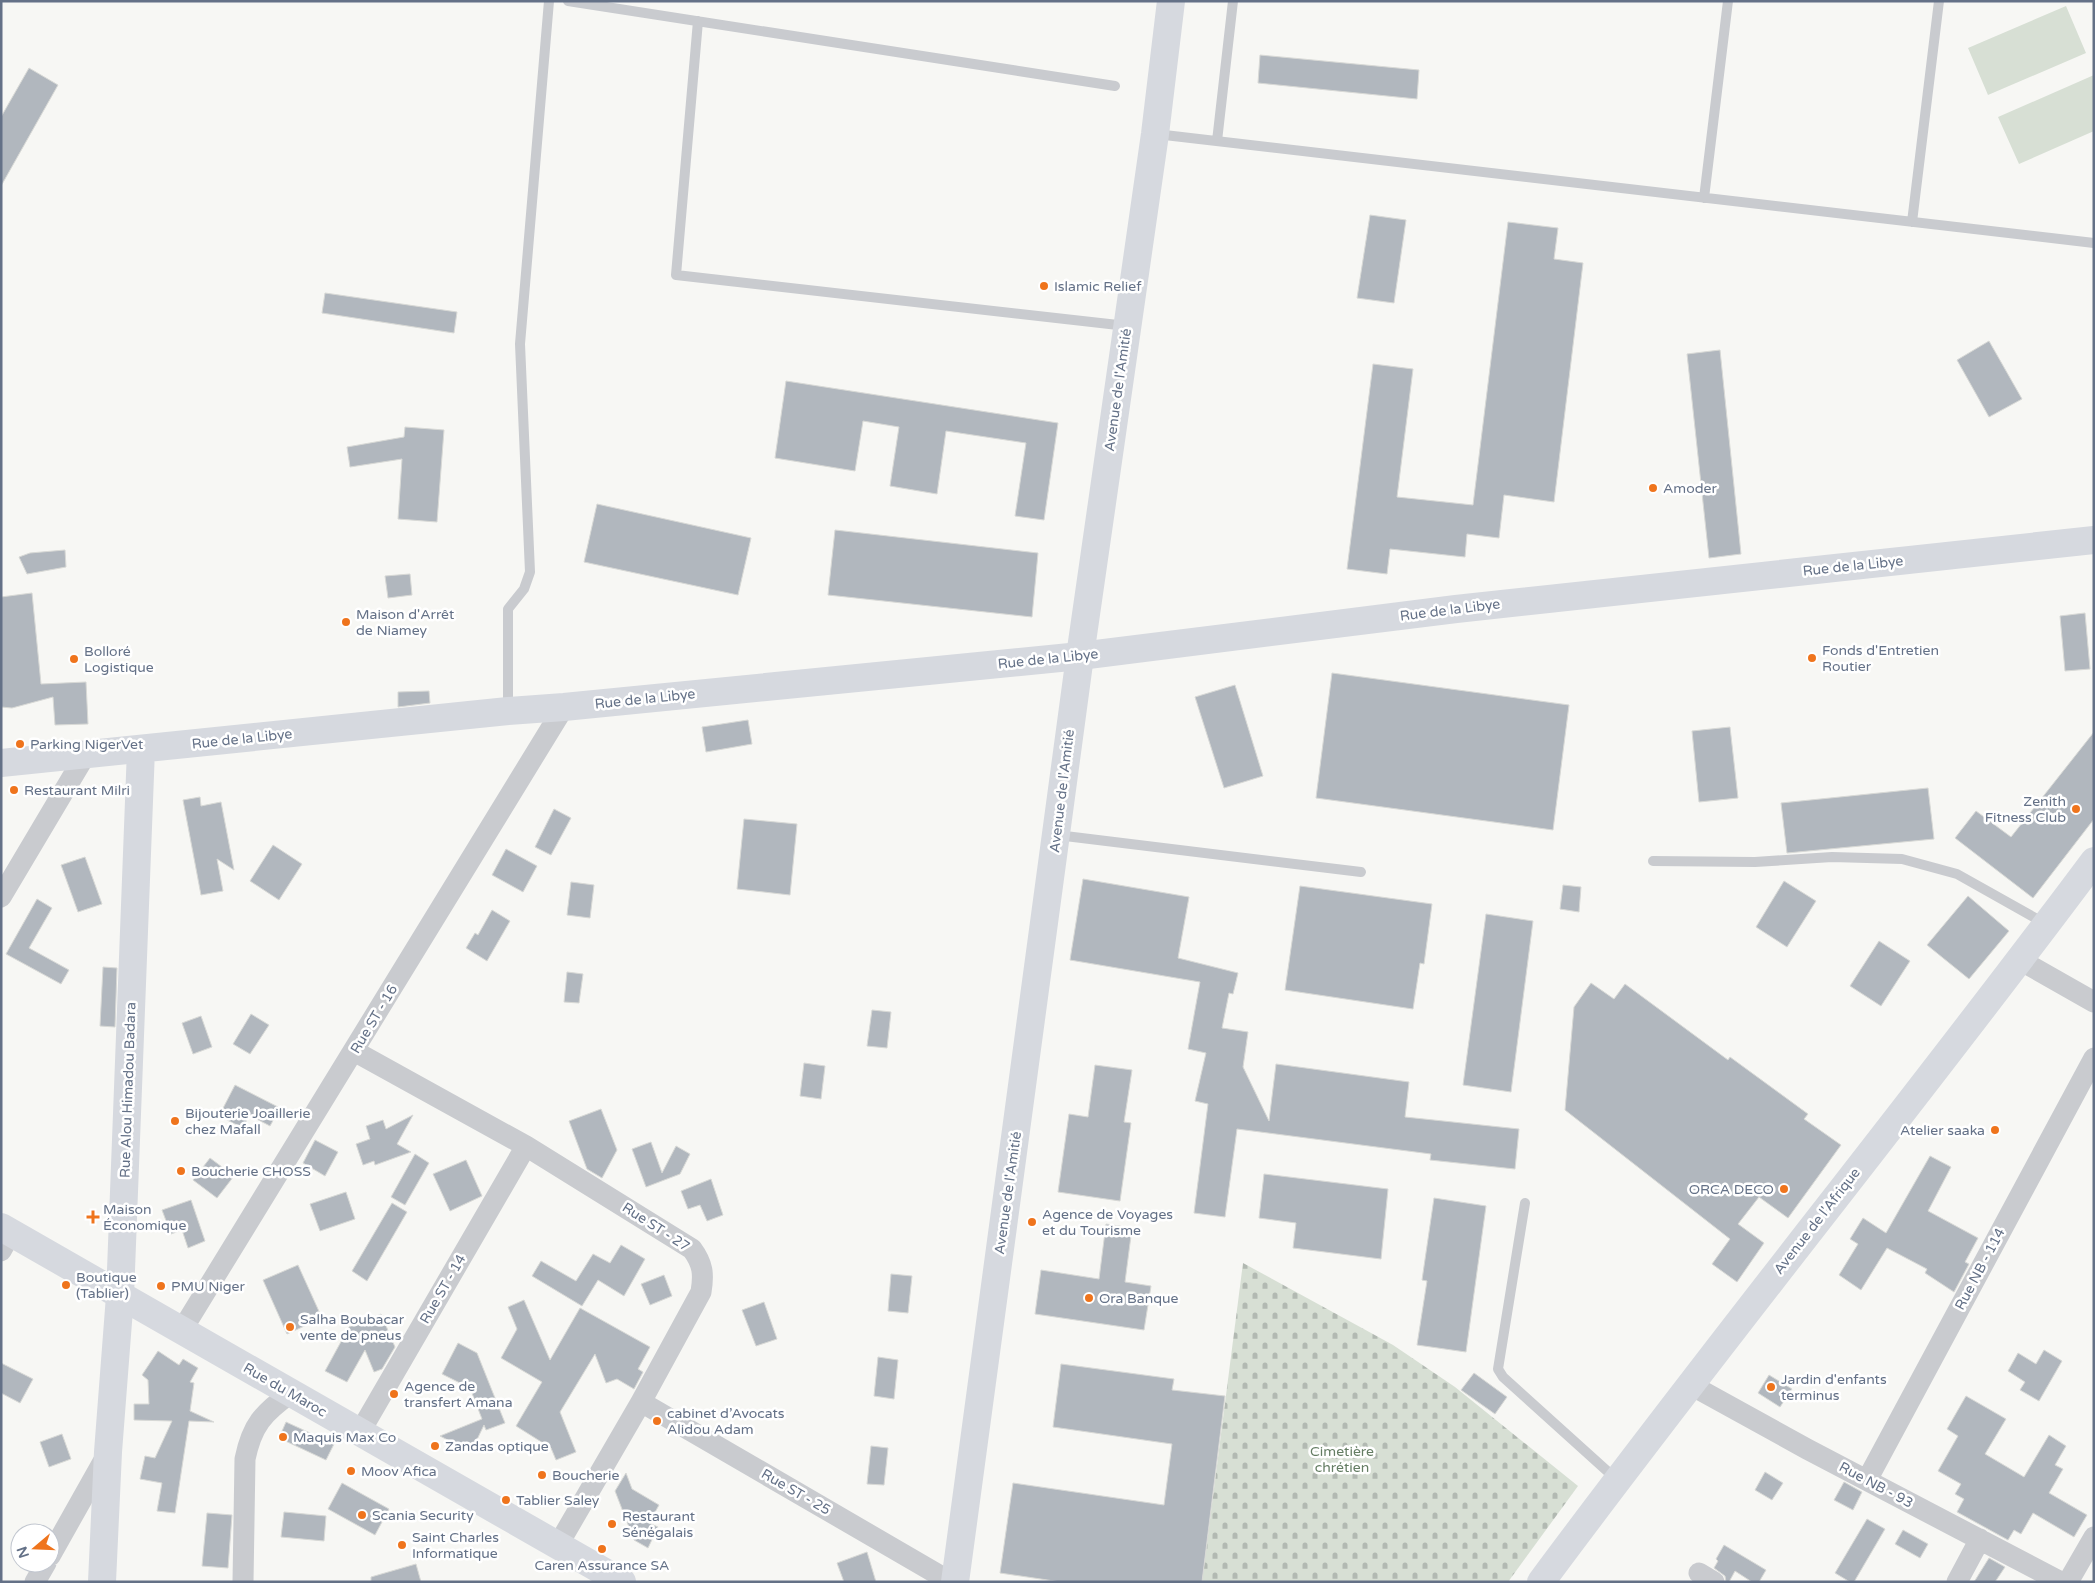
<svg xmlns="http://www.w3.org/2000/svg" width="2095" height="1583" viewBox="0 0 2095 1583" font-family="'Varela Round',sans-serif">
	<defs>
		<pattern id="cemetery-stones" width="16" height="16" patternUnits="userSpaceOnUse" patternTransform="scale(1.25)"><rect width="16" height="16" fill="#d7dfd4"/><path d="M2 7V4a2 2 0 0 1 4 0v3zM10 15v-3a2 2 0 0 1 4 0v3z" fill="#b2b9b2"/></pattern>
	</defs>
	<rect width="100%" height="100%" fill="#f7f7f4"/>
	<path fill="url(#cemetery-stones)" d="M1243 1263 1393 1345 1455 1387 1578 1486 1508 1582H1202Z"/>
	<path fill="#d7dfd4" d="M2066 6 2086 53 1988 95 1968 48Z
		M2094 75V131L2019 164 1998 117Z"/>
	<path fill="#b1b7be" stroke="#d8d9d6" d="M1260 55 1419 70 1417 99 1258 83Z
		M29 68 58 85 1 186V117Z
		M1370 215 1406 220 1394 303 1357 298Z
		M1508 222 1558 228 1554 259 1583 263 1554 502 1504 495 1499 538 1467 534 1465 557 1390 549 1387 574 1347 569 1373 364 1413 369 1397 497 1473 505Z
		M325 293 457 312 454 333 322 313Z
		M1989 341 2022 399 1989 417 1957 360Z
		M1720 350 1741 554 1709 558 1687 354Z
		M786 381 1058 423 1044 520 1015 516 1026 443 946 431 937 494 890 486 899 427 863 421 855 471 775 458Z
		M405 427 444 430 437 522 398 519 402 459 350 467 347 447 404 437Z
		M597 504 751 538 738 595 584 562Z
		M835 530 1038 553 1032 617 828 595Z
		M65 550 66 567 27 574 19 557 30 553Z
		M410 574 412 595 388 598 385 576Z
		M32 593 41 684 86 682 88 724 55 725 53 697 12 708 1 707V597Z
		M2085 613 2090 669 2065 671 2060 616Z
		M1332 673 1569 705 1553 830 1316 798Z
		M1235 685 1263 776 1224 788 1195 697Z
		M429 691 430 703 398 707V692Z
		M748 720 752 744 706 752 702 727Z
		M1730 727 1738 798 1699 802 1692 731Z
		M2094 732V819L2033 898 1955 838 1976 811 2011 837Z
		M1928 788 1934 839 1787 853 1781 803Z
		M200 797 201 806 221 802 234 870 217 859 223 891 201 895 183 800Z
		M554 809 571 818 551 855 535 847Z
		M744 819 797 824 790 895 737 889Z
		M273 845 302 864 279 900 250 881Z
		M506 849 537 866 523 892 492 875Z
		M85 857 102 904 78 912 61 865Z
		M1083 879 1189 897 1178 958 1238 973 1233 994 1229 993 1222 1028 1248 1032 1243 1067 1269 1121 1276 1064 1409 1082 1405 1117 1519 1129 1515 1169 1430 1160 1431 1154 1237 1129 1225 1217 1194 1213 1208 1104 1195 1101 1206 1053 1188 1049 1200 982 1070 960Z
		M1784 881 1816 901 1787 947 1756 927Z
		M571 882 594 885 590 918 567 915Z
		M1563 885 1581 887 1579 912 1560 909Z
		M1300 886 1432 904 1424 964 1420 963 1413 1009 1285 990Z
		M1968 896 2009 931 1969 979 1927 945Z
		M37 899 52 908 29 948 69 970 61 984 6 954Z
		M492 910 510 921 487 961 466 948 475 933 478 935Z
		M1486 914 1533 921 1511 1092 1463 1085Z
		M1879 941 1910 961 1881 1006 1850 986Z
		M103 967 117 968 115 1027 100 1026Z
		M567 972 583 974 579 1003 564 1002Z
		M1591 983 1614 999 1625 984 1728 1060 1730 1057 1808 1114 1804 1119 1841 1145 1788 1218 1759 1197 1738 1224 1764 1243 1737 1282 1712 1264 1730 1239 1565 1110 1574 1007Z
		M872 1010 891 1012 887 1048 867 1046Z
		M251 1014 269 1025 250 1054 233 1044Z
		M201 1016 212 1047 193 1054 182 1023Z
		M804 1063 825 1066 821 1099 800 1096Z
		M1095 1065 1132 1070 1124 1122 1131 1123 1120 1201 1058 1192 1069 1114 1088 1117Z
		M235 1085 280 1108 270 1126 249 1115 243 1128 219 1116Z
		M601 1109 617 1150 602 1178 587 1169 569 1121Z
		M413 1115 397 1144 411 1152 375 1165 374 1161 363 1165 356 1144 370 1139 366 1126 383 1120 386 1129Z
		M315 1140 338 1152 325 1176 303 1163Z
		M651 1142 662 1173 676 1146 690 1154 680 1174 646 1187 632 1149Z
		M415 1154 429 1163 405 1205 391 1197Z
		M1930 1156 1951 1167 1928 1211 1978 1238 1965 1262 1969 1264 1954 1292 1925 1273 1927 1269 1887 1248 1861 1290 1839 1275 1858 1244 1850 1239 1863 1218 1886 1233Z
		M210 1158 234 1176 217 1198 193 1180Z
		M466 1160 482 1196 450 1211 433 1174Z
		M1264 1174 1388 1189 1381 1259 1293 1248 1296 1223 1259 1218Z
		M711 1179 723 1215 707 1221 700 1205 688 1209 681 1191Z
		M346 1192 355 1219 320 1231 310 1204Z
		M1434 1198 1486 1206 1466 1352 1417 1345 1427 1281 1422 1280Z
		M191 1200 205 1241 188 1248 182 1230 171 1234 162 1210Z
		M392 1203 407 1212 367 1281 352 1271Z
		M1106 1224 1132 1228 1125 1282 1151 1286 1144 1330 1035 1314 1041 1270 1099 1279Z
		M621 1245 645 1259 624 1296 598 1280 582 1306 532 1276 541 1261 576 1281 593 1254 610 1263Z
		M298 1265 322 1318 287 1334 263 1280Z
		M891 1274 912 1276 908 1313 888 1311Z
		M664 1275 672 1296 650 1305 641 1284Z
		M524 1300 550 1360 580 1308 650 1347 638 1369 643 1372 634 1389 617 1379 606 1383 595 1354 560 1412 576 1452 556 1460 551 1448 516 1426 542 1382 501 1358 517 1329 508 1307Z
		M764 1302 777 1339 756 1346 742 1310Z
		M381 1314 395 1347 382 1369 374 1372 365 1350 347 1382 325 1371 349 1327Z
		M458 1343 477 1353 505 1423 486 1430 484 1425 471 1452 440 1436 482 1419 470 1388 442 1374Z
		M2044 1350 2062 1361 2039 1401 2020 1390 2025 1382 2008 1371 2018 1353 2036 1364Z
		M158 1351 179 1365 183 1359 198 1368 190 1382 194 1383 190 1411 214 1422 189 1421 175 1513 157 1511 162 1483 140 1479 145 1456 155 1458 172 1421 134 1420V1404H149L148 1380 142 1375Z
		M878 1357 898 1360 894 1399 874 1396Z
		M1 1363 33 1379 20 1403 1 1393Z
		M1061 1364 1174 1379 1172 1390 1225 1396 1202 1582H1061L1000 1573 1013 1483 1164 1505 1172 1444 1053 1427Z
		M1474 1373 1507 1397 1495 1414 1461 1390Z
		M1769 1375 1792 1389 1780 1407 1758 1393Z
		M1966 1396 2006 1419 1985 1454 2024 1477 2049 1435 2066 1446 2055 1465 2063 1469 2049 1493 2087 1515 2074 1537 2033 1513 2021 1534 2014 1530 2008 1540 1957 1512 1964 1499 1955 1494 1961 1484 1938 1471 1958 1436 1947 1429Z
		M286 1422 334 1444 326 1460 279 1438Z
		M62 1434 71 1459 49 1467 40 1442Z
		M871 1446 888 1448 884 1485 867 1484Z
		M1765 1472 1783 1483 1772 1500 1755 1490Z
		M626 1473 632 1489 659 1505 649 1523 658 1527 648 1548 634 1540 615 1491Z
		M1844 1482 1862 1492 1853 1510 1834 1500Z
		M342 1483 389 1509 375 1535 328 1509Z
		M284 1512 326 1516 324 1541 281 1537Z
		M207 1513 232 1515 228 1568 202 1566Z
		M1867 1519 1885 1529 1854 1582H1850L1835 1573Z
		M1903 1530 1928 1544 1920 1558 1895 1544Z
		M1724 1545 1766 1570 1759 1582H1752L1735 1571 1729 1582H1726L1725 1576 1714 1568 1718 1561 1716 1559Z
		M867 1552 876 1582H844L837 1563Z
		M1989 1558 2005 1567 1995 1582H1974Z
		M416 1564 421 1582H371V1577Z"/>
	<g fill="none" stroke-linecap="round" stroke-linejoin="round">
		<path stroke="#c9cbcf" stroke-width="10" d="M568 1 1115 86
			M698 21 676 275 1127 326
			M1156 134 2094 243
			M1217 141 1233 1
			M1704 198 1728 1
			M1912 222 1939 1
			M508 710V609L524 589 530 572 520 344 549 1
			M1057 835 1361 872
			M1653 861 1755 862 1832 857 1902 859 1957 874 2046 924
			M1525 1203 1498 1369 1503 1377 1616 1479"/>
		<path stroke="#c9cbcf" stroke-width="21" d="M1 897 86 754
			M2020 960 2094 1002
			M354 1051 526 1146 692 1249C703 1264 704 1274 701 1292L641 1402 558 1545
			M1 1251 11 1233
			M182 1330 564 707
			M1691 1385 1807 1449 2061 1582
			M641 1402 951 1582
			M360 1432 526 1146
			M1867 1480 2094 1058
			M50 1556 108 1453
			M1699 1573 1714 1582
			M35 1582 46 1563
			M243 1582 245 1459C252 1425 263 1413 291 1393
			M1957 1582 1980 1539
			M2068 1582 2094 1537"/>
		<path stroke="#d6d9df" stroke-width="28" d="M1 763 508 711 564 707 1080 656 1456 609 2094 540
			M1 1227 622 1582
			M102 1582 108 1452 120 1296 141 749
			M1541 1582C1721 1339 1913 1104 2094 861"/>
		<path stroke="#d6d9df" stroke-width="28" d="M955 1582 1080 656 1155 134 1171 1"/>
	</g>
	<g fill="#ef741c" stroke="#fff" stroke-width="2">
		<circle cx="1044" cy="286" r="5"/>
		<circle cx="1653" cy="488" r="5"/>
		<circle cx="346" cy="622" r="5"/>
		<circle cx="1812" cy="658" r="5"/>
		<circle cx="74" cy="659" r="5"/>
		<circle cx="20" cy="744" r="5"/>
		<circle cx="14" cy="790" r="5"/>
		<circle cx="2076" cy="809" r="5"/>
		<circle cx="175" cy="1121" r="5"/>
		<circle cx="1995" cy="1130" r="5"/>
		<circle cx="181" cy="1171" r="5"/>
		<circle cx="1784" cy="1189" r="5"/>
		<path d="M90.5 1209.5h5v5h5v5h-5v5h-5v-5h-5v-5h5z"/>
		<circle cx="1032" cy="1222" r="5"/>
		<circle cx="66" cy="1285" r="5"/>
		<circle cx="161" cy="1286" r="5"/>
		<circle cx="1089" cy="1298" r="5"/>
		<circle cx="290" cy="1327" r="5"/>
		<circle cx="1771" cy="1387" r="5"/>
		<circle cx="394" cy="1394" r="5"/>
		<circle cx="657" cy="1421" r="5"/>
		<circle cx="283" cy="1437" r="5"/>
		<circle cx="435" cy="1446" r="5"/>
		<circle cx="351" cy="1471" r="5"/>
		<circle cx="542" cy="1475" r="5"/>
		<circle cx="506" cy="1500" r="5"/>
		<circle cx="362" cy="1515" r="5"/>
		<circle cx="612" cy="1524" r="5"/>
		<circle cx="402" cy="1545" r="5"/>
		<circle cx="602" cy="1549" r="5"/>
	</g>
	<g text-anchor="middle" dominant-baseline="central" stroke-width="5" stroke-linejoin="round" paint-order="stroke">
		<g font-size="14" fill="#647187" stroke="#fff" text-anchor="start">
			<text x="1054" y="286">Islamic Relief</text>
			<text x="1663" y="488">Amoder</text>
			<text x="356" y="614">Maison d'Arrêt<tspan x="356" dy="16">de Niamey</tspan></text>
			<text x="1822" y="650">Fonds d'Entretien<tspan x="1822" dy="16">Routier</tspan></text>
			<text x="84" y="651">Bolloré<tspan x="84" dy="16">Logistique</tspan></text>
			<text x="30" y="744">Parking NigerVet</text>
			<text x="24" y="790">Restaurant Milri</text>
			<text x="2066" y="801" text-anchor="end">Zenith<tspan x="2066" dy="16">Fitness Club</tspan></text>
			<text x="185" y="1113">Bijouterie Joaillerie<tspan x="185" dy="16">chez Mafall</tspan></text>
			<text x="1985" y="1130" text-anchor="end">Atelier saaka</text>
			<text x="191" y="1171">Boucherie CHOSS</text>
			<text x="1774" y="1189" text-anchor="end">ORCA DECO</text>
			<text x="103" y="1209">Maison<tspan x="103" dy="16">Économique</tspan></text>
			<text x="1042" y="1214">Agence de Voyages<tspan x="1042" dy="16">et du Tourisme</tspan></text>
			<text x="76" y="1277">Boutique<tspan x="76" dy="16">(Tablier)</tspan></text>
			<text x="171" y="1286">PMU Niger</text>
			<text x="1099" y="1298">Ora Banque</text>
			<text x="300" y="1319">Salha Boubacar<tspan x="300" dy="16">vente de pneus</tspan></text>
			<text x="1781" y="1379">Jardin d'enfants<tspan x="1781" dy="16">terminus</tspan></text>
			<text x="404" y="1386">Agence de<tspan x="404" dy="16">transfert Amana</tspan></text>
			<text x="667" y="1413">cabinet d’Avocats<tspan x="667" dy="16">Alidou Adam</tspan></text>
			<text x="293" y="1437">Maquis Max Co</text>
			<text x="445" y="1446">Zandas optique</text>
			<text x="361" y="1471">Moov Afica</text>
			<text x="552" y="1475">Boucherie</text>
			<text x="516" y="1500">Tablier Saley</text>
			<text x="372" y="1515">Scania Security</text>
			<text x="622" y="1516">Restaurant<tspan x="622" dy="16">Sénégalais</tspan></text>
			<text x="412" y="1537">Saint Charles<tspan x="412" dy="16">Informatique</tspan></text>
			<text x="602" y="1565" text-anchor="middle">Caren Assurance SA</text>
		</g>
		<g font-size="14" fill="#647187" stroke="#fff">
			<text transform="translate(1118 390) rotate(-82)">Avenue de l'Amitié</text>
			<text transform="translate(1853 566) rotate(-6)">Rue de la Libye</text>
			<text transform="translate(1450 610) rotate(-7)">Rue de la Libye</text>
			<text transform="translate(1048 659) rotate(-6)">Rue de la Libye</text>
			<text transform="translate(645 699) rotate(-6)">Rue de la Libye</text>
			<text transform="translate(242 739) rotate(-6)">Rue de la Libye</text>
			<text transform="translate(1062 791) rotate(-83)">Avenue de l'Amitié</text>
			<text transform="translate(374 1019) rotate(-59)">Rue ST - 16</text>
			<text transform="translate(128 1090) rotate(-88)">Rue Alou Himadou Badara</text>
			<text transform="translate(1008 1193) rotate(-82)">Avenue de l'Amitié</text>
			<text transform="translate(1817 1221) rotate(-52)">Avenue de l'Afrique</text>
			<text transform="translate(656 1227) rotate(33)">Rue ST - 27</text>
			<text transform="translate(1980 1269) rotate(-62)">Rue NB - 114</text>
			<text transform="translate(443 1289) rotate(-60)">Rue ST - 14</text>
			<text transform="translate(285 1390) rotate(30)">Rue du Maroc</text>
			<text transform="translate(1876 1485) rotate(28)">Rue NB - 93</text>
			<text transform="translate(796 1492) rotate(30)">Rue ST - 25</text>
		</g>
		<g font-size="14" fill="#647d63" stroke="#fff">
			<text x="1342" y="1451">Cimetière<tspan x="1342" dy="16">chrétien</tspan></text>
		</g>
	</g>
	<rect width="2095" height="1583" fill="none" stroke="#647187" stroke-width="5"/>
	<g transform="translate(35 1548) rotate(251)"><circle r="24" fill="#ffffff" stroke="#c1c6cf"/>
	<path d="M0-4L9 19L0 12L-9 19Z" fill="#ef741c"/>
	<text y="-8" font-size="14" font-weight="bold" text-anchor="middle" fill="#647187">N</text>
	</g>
</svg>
